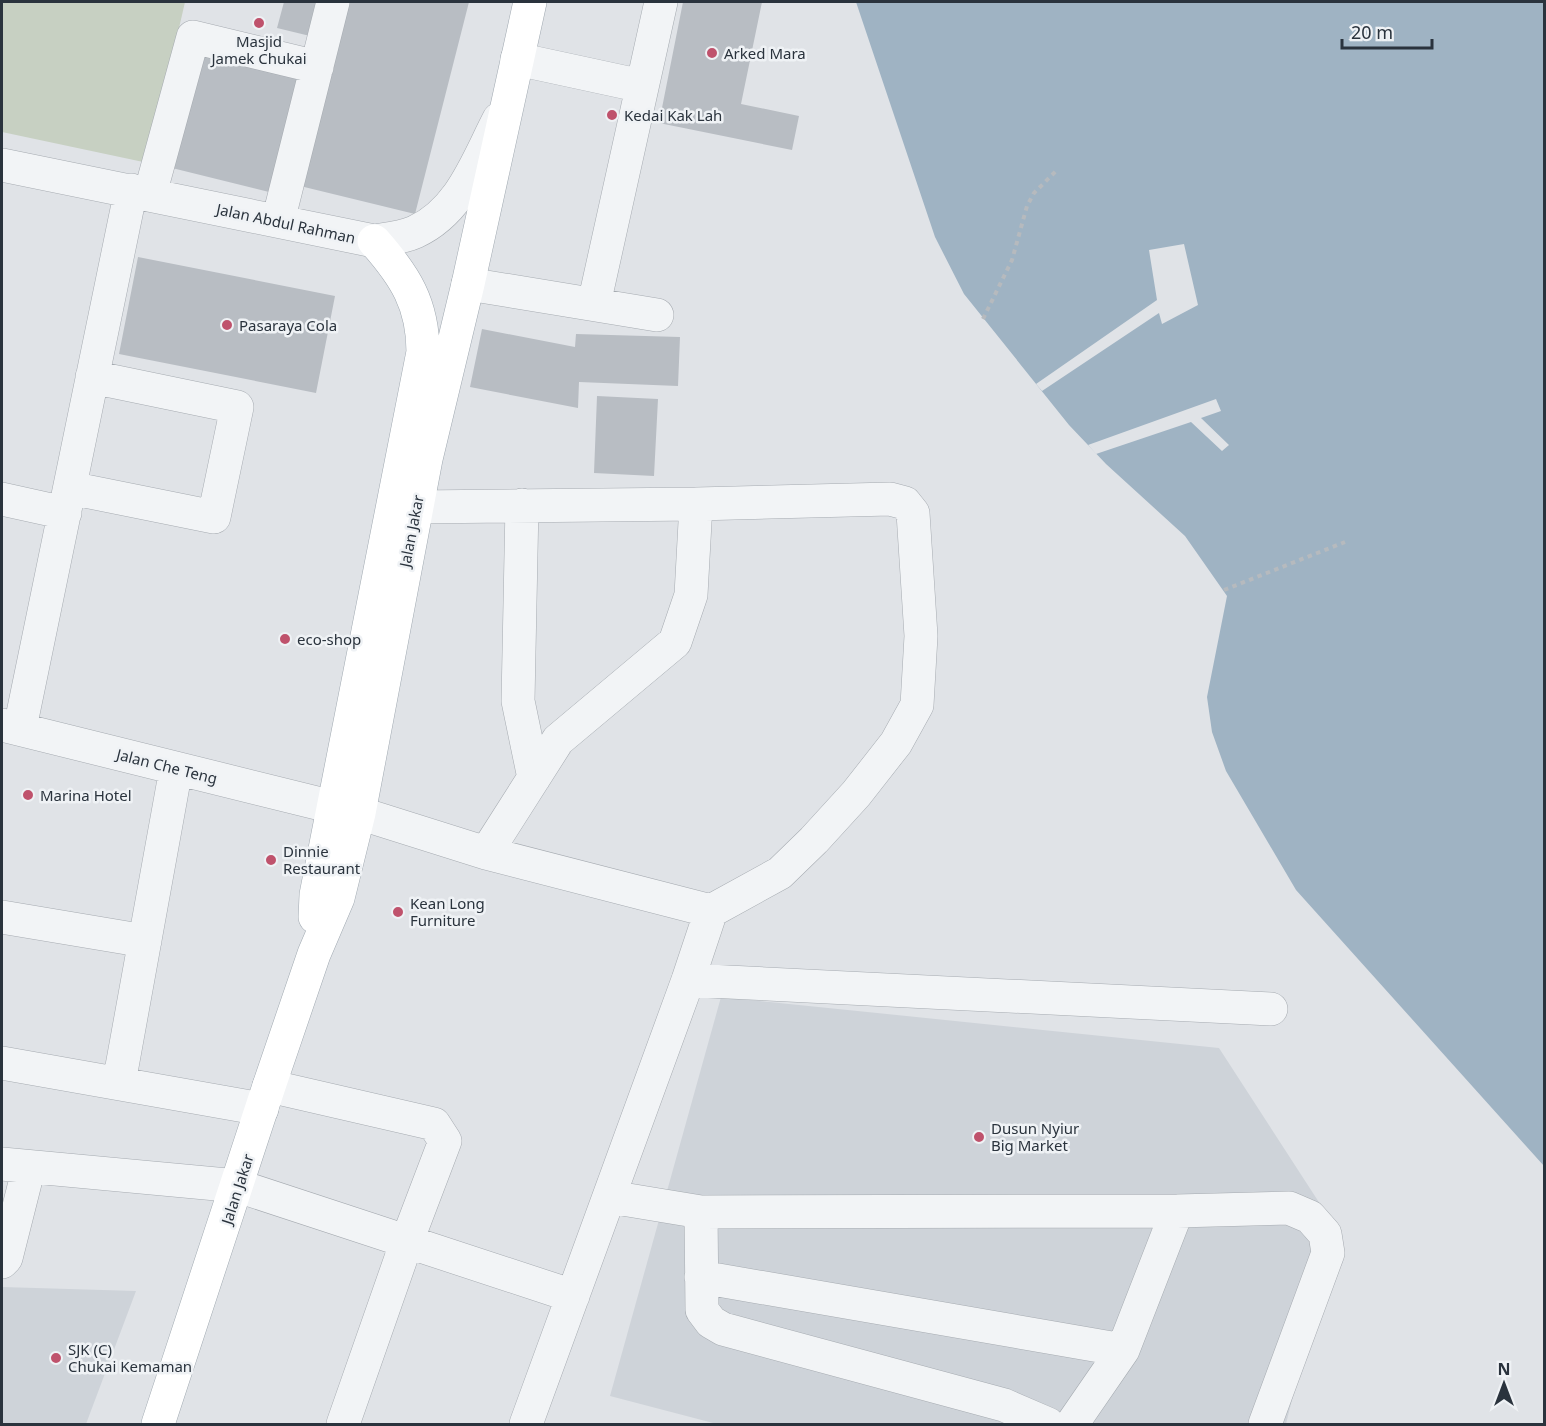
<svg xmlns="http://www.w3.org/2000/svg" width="1546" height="1426" viewBox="0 0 1546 1426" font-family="'Noto Sans',sans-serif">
	<rect width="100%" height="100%" fill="#e0e3e7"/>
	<path fill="#ced3d9" d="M721 997 1219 1048 1335 1227 1286 1424H717L610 1396Z
		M2 1287 136 1291 86 1424H2Z"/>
	<path fill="#c7d0c2" d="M2 2H185L148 163 2 132Z"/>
	<path fill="#9fb3c3" d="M856 2H1544V1166L1296 890 1226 771 1212 732 1207 697 1227 596 1185 536 1106 464 1069 425 964 294 935 237Z"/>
	<path fill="#e0e3e7" d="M1184 244 1198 305 1162 324 1159 313 1042 391 1036 384 1157 300 1149 250Z
		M1216 399 1221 411 1201 418 1229 445 1222 451 1191 422 1096 454 1088 445Z"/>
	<path fill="#b8bdc3" d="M284 2H319L310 36 277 28Z
		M342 2H469L415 214 296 185Z
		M683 2H762L741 104 799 116 792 150 659 123Z
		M198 49 298 74 269 192 168 167Z
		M138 257 335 296 316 393 119 354Z
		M482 329 575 347 576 334 680 337 678 386 579 382 578 408 470 387Z
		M597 396 658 399 654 476 594 473Z"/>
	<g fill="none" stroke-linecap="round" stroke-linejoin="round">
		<defs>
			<path id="minor" d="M517 59 642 86
				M2 165 374 241C387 239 402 238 415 232 461 211 477 161 499 119
				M150 194 193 37 317 67
				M278 221 333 2
				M468 284 657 315
				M594 304 661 2
				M70 488 214 517 237 407 92 377
				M2 499 65 513
				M522 505 518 701 534 778
				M416 507 696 504 691 595 675 642 558 740 486 853
				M2 725 333 807
				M20 728 131 190
				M359 813 486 853 711 911 780 873 814 840 856 794 896 743 917 705 921 636 913 513 905 503 890 499 696 504
				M2 917 145 941
				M688 980 1271 1009
				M2 1063 262 1109
				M119 1083 176 769
				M269 1086 434 1124 445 1141 407 1241 343 1424
				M2 1164 238 1186 573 1296
				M610 1197 701 1212 1177 1211 1289 1208 1310 1217 1325 1234 1328 1253 1265 1424
				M701 1212 702 1310 711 1322 723 1329 1004 1405 1048 1424
				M2 1262 6 1258 29 1167
				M701 1277 1123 1350
				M526 1424 688 980 711 911
				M1072 1424 1123 1350 1177 1211"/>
			<path id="major" d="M315 917 316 895 423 352C423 304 405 276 374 241
				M158 1424 269 1086 314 954 338 898 359 813 426 459 468 284 530 2"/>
		</defs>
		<use href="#minor" stroke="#a6abb1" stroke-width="34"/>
		<use href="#major" stroke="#a0a9b1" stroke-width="34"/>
		<path stroke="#b6babe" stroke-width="4" stroke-dasharray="4.5 4.5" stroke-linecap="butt" d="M983 319 1012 260 1027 206 1034 193 1058 169
			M1224 590 1345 542"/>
		<use href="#minor" stroke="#f2f4f6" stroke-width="33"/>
		<use href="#major" stroke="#fff" stroke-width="33"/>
	</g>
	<g fill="#bf526c" stroke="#eff2f5" stroke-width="2">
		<circle cx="259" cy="23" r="6"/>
		<circle cx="712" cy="53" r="6"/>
		<circle cx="612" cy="115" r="6"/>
		<circle cx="227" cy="325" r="6"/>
		<circle cx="285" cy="639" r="6"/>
		<circle cx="28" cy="795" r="6"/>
		<circle cx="271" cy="860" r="6"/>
		<circle cx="398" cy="912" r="6"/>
		<circle cx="979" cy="1137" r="6"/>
		<circle cx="56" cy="1358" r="6"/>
	</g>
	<g text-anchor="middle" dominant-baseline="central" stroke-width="5" stroke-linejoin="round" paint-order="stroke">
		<g font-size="15" fill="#2a333d" stroke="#eff2f5" text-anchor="start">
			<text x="259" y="41" text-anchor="middle">Masjid<tspan x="259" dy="17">Jamek Chukai</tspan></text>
			<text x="724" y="53">Arked Mara</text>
			<text x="624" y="115">Kedai Kak Lah</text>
			<text x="239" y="325">Pasaraya Cola</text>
			<text x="297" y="639">eco-shop</text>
			<text x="40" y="795">Marina Hotel</text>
			<text x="283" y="851">Dinnie<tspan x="283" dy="17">Restaurant</tspan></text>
			<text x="410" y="903">Kean Long<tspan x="410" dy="17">Furniture</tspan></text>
			<text x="991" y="1128">Dusun Nyiur<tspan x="991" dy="17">Big Market</tspan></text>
			<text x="68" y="1349">SJK (C)<tspan x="68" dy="17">Chukai Kemaman</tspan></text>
		</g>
		<g font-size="15" fill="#2a333d" stroke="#eff2f5">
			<text transform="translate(286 223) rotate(12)">Jalan Abdul Rahman</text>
			<text transform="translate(411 531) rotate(-79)">Jalan Jakar</text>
			<text transform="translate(167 766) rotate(14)">Jalan Che Teng</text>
			<text transform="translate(237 1189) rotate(-72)">Jalan Jakar</text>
		</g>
	</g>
	<rect width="1546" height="1426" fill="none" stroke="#2a333d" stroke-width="6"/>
	<g transform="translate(1504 1384)" stroke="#eff2f5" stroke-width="4.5" paint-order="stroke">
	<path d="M0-4.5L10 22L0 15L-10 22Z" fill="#2a333d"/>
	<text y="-9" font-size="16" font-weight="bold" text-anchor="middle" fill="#2a333d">N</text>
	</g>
	<path d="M1342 39v9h90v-9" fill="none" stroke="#2a333d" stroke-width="3"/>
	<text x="1351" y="39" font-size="18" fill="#2a333d" stroke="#eff2f5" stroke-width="4.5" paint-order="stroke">20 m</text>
</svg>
